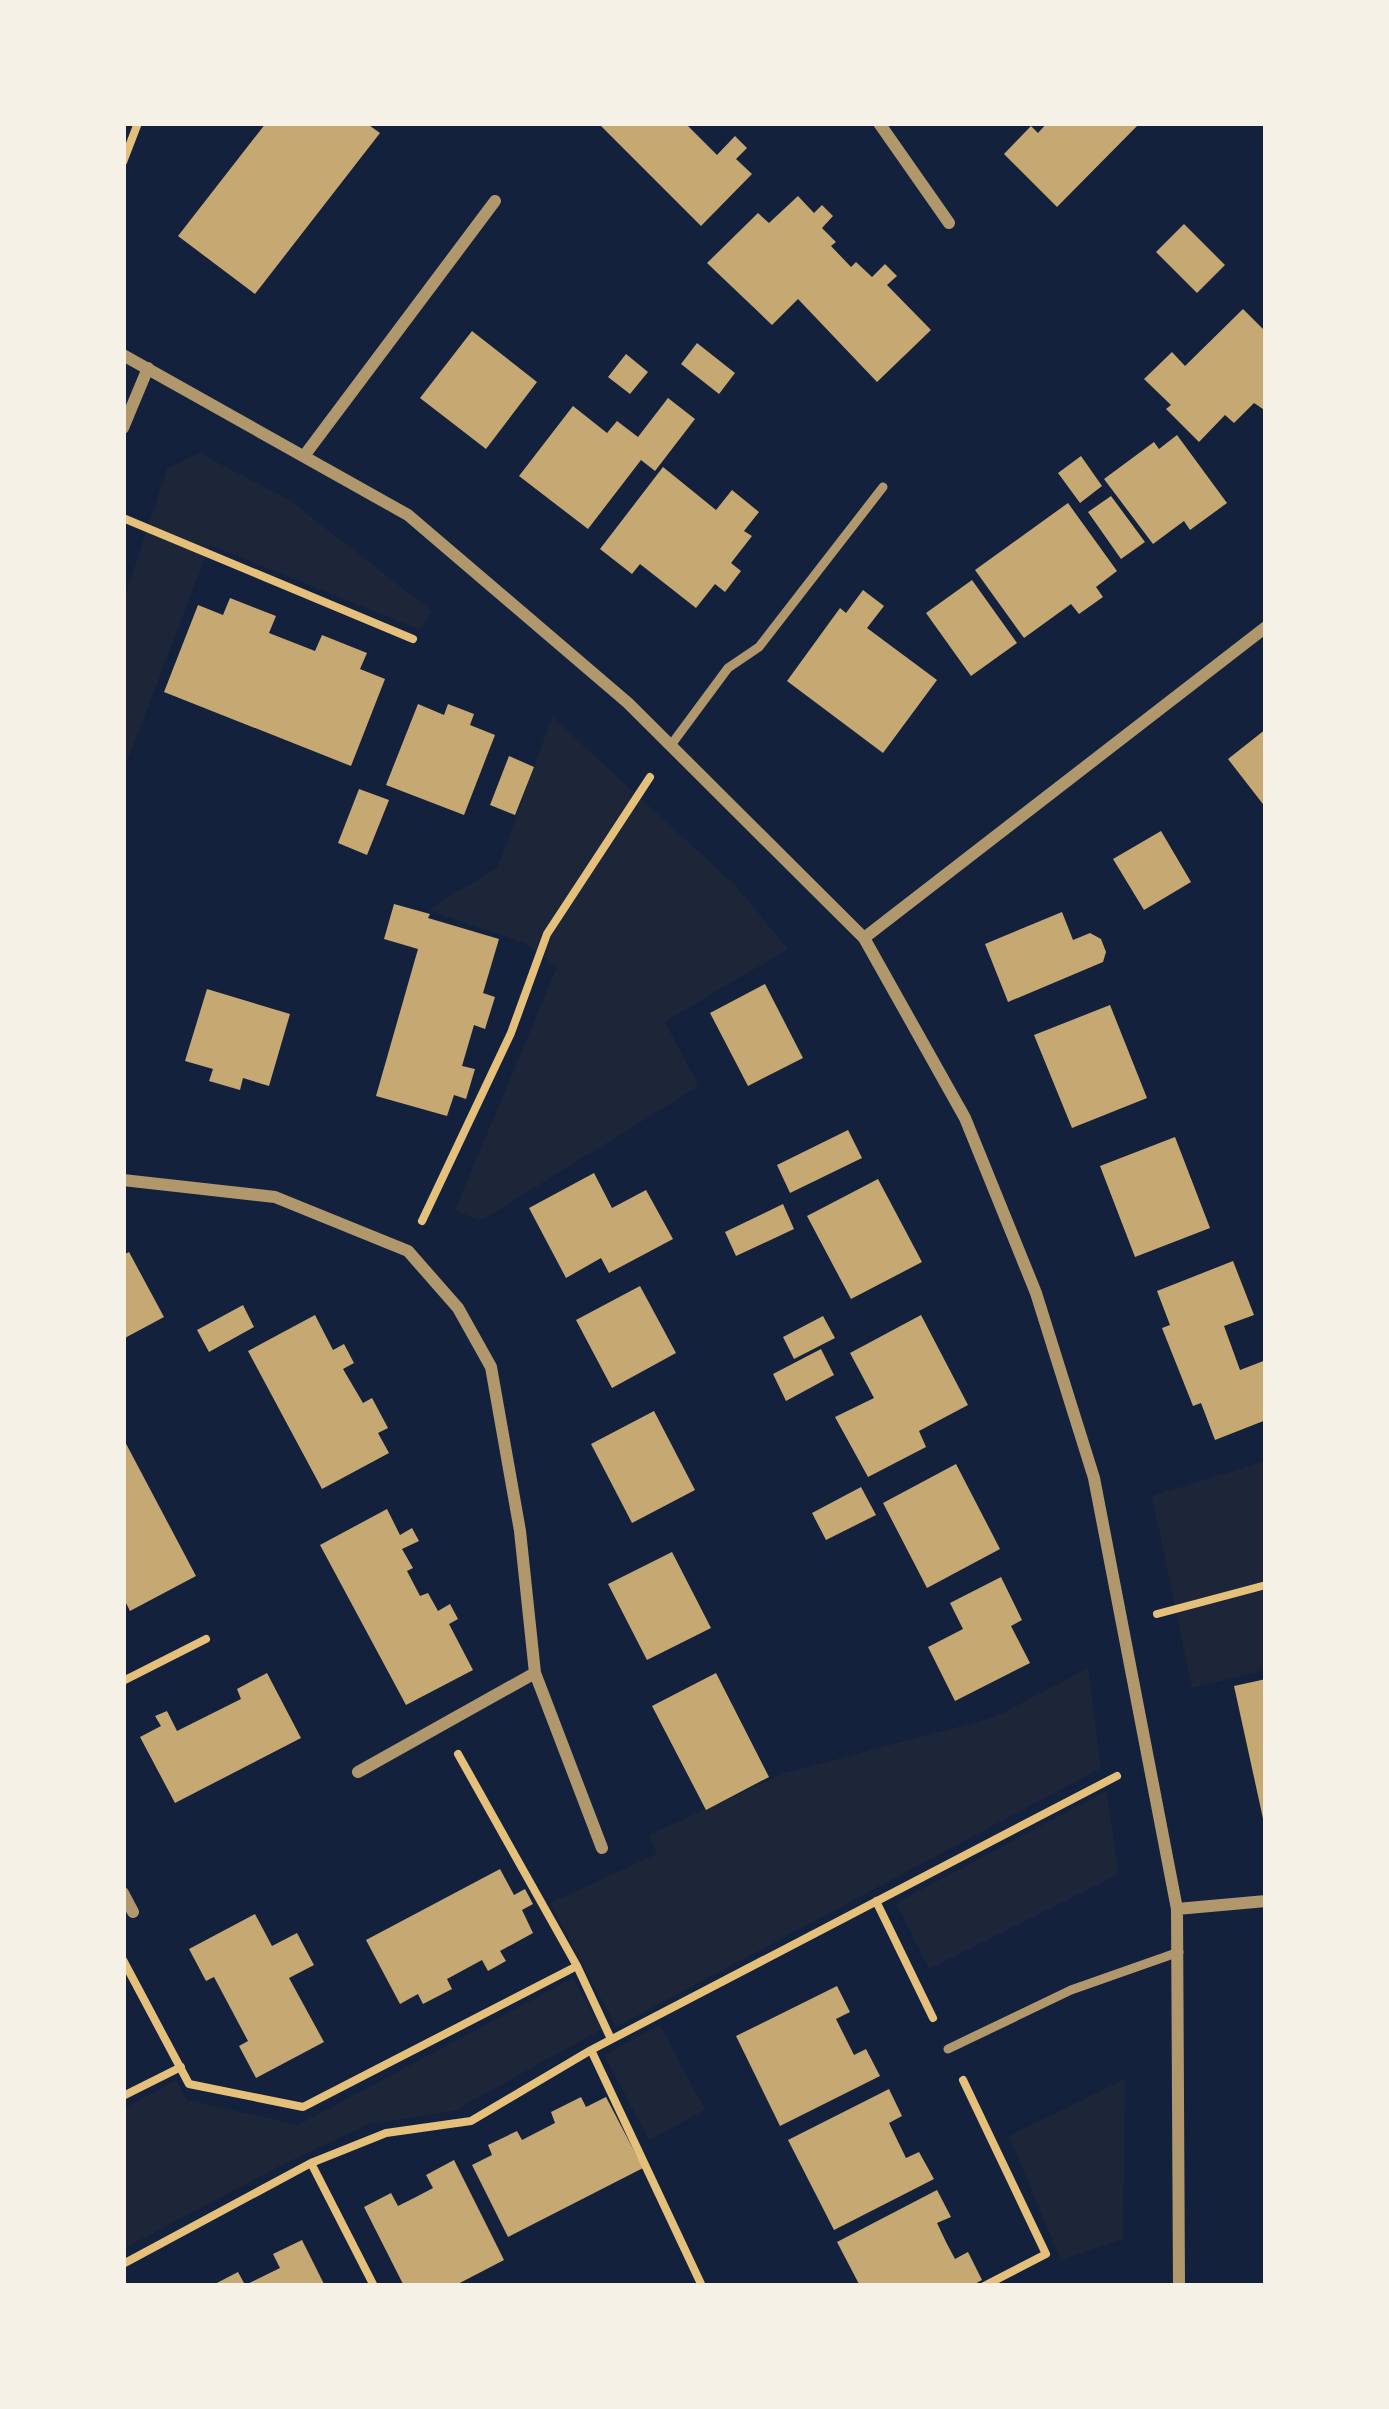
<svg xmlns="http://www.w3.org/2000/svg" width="1389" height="2409" viewBox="0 0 1389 2409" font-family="'PT Sans Narrow',sans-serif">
	<rect width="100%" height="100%" fill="#14213d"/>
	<path fill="#1d2539" d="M199 453 288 499 432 611 421 630 210 545 123 772V602L167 469Z
		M552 717 737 887 788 949 665 1022 699 1086 480 1221 455 1210 557 967 527 944 428 910 498 867Z
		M1266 1461V1670L1192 1688 1152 1496Z
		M1088 1668 1101 1768 616 2027 550 1903 657 1854 649 1835 785 1773 995 1717Z
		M1106 1791 1119 1874 929 1969 896 1903Z
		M573 1978 602 2029 454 2111 369 2124 284 2164 123 2249V2109L176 2080 187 2100 298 2125Z
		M660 2025 705 2110 649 2140 604 2055Z
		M1125 2079 1123 2239 1061 2260 1009 2136Z"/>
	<path fill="#c6a872" d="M266 123H366L380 133 255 294 178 236Z
		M598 123H685L717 155 735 136 747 148 736 159 752 174 701 226Z
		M1047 123H1140L1057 207 1004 154 1031 126 1038 133Z
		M798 196 814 213 822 205 833 216 822 228 836 242 831 246 851 267 856 262 872 277 885 264 897 276 887 285 931 330 877 382 798 299 772 325 707 263 758 213 769 223Z
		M1184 224 1225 265 1197 293 1156 252Z
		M1243 309 1266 332V411L1254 403 1234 423 1225 415 1199 442 1166 409 1171 405 1144 379 1172 352 1185 366Z
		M472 331 537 382 486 449 420 398Z
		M697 343 735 373 719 394 681 364Z
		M626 354 648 372 630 394 608 377Z
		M668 398 695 419 655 471 641 460 588 529 519 476 573 406 607 433 617 421 638 437Z
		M1177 435 1227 503 1190 530 1184 521 1153 544 1104 479 1154 442 1159 449Z
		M1081 456 1102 486 1080 503 1058 473Z
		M663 467 716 510 732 490 759 512 744 531 752 536 731 563 741 571 725 592 715 584 696 608 640 564 632 574 600 549Z
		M1111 496 1145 542 1121 559 1088 512Z
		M1068 503 1117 571 1096 587 1103 597 1079 614 1071 604 1024 638 975 570Z
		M972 580 1017 643 971 676 926 613Z
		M863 590 884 606 867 628 937 680 883 753 787 681 840 608 846 613Z
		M230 598 276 616 269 633 315 651 322 635 367 653 360 669 385 679 351 766 164 692 198 605 223 615Z
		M418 704 444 715 448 704 474 714 470 725 495 735 464 815 386 785Z
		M1266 729V808L1228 759Z
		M509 756 534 767 515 815 490 805Z
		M359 789 389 800 367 855 338 843Z
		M1161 831 1191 882 1144 910 1113 859Z
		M394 904 430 914 428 918 499 939 483 993 495 997 485 1029 474 1025 462 1066 475 1069 466 1099 454 1095 447 1116 376 1096 418 949 384 939Z
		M1062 912 1073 940 1090 933 1101 939 1106 952 1103 962 1008 1002 985 944Z
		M765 984 803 1058 748 1086 710 1013Z
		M207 989 290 1014 269 1086 243 1078 240 1090 209 1081 213 1069 185 1061Z
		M1110 1005 1147 1098 1072 1128 1034 1035Z
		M848 1130 862 1158 790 1193 777 1165Z
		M1175 1137 1210 1228 1135 1257 1100 1166Z
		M594 1173 612 1208 646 1190 673 1239 609 1273 601 1258 566 1278 529 1208Z
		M878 1179 922 1262 851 1299 807 1216Z
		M783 1204 794 1229 736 1256 725 1232Z
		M129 1252 164 1317 123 1339V1255Z
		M1233 1261 1254 1315 1224 1326 1240 1370 1266 1360V1420L1215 1440 1201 1403 1193 1406 1162 1328 1170 1325 1157 1291Z
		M640 1286 676 1353 612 1388 576 1320Z
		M243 1305 254 1327 209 1352 197 1330Z
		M315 1315 333 1350 344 1344 354 1363 343 1369 363 1403 372 1398 388 1428 378 1433 389 1453 322 1489 248 1351Z
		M921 1315 968 1405 919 1431 926 1447 868 1477 835 1417 874 1398 850 1353Z
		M823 1316 835 1338 794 1359 783 1337Z
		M821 1349 834 1375 786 1401 773 1374Z
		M654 1411 695 1490 632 1523 591 1444Z
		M123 1438 196 1576 130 1611 123 1597Z
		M956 1464 1000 1549 927 1588 883 1503Z
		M861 1487 876 1515 826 1540 812 1513Z
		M387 1509 400 1535 412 1528 419 1541 402 1549 413 1568 407 1571 420 1596 428 1593 438 1611 450 1604 458 1619 449 1624 473 1670 406 1705 320 1545Z
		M672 1552 711 1628 647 1660 608 1584Z
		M1001 1577 1022 1620 1011 1626 1030 1663 955 1701 928 1647 963 1629 950 1603Z
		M267 1673 301 1738 175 1803 140 1737 161 1726 155 1716 167 1711 177 1731 241 1699 237 1689Z
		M716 1673 769 1777 706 1810 652 1706Z
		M1266 1679V1823H1264L1234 1686Z
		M500 1869 514 1895 525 1889 533 1904 522 1910 533 1933 500 1951 506 1961 488 1971 482 1960 447 1979 452 1989 423 2004 418 1994 400 2004 366 1940Z
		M255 1914 272 1946 297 1933 314 1965 289 1978 324 2042 256 2078 239 2046 248 2041 214 1977 206 1981 189 1949Z
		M837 1986 850 2012 836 2019 854 2055 866 2049 880 2076 780 2126 736 2036Z
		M889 2089 902 2116 889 2123 906 2158 919 2152 934 2179 834 2230 788 2140Z
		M581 2097 586 2107 606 2097 643 2168 508 2237 472 2165 492 2155 488 2145 517 2131 522 2140 555 2123 551 2112Z
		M454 2160 504 2260 454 2286H404L364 2207 391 2193 398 2206 416 2197 433 2188 426 2175Z
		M937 2190 951 2217 937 2223 946 2242 955 2259 968 2252 982 2280 971 2286H860L837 2242Z
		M302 2240 325 2286H211L238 2272 245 2285 280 2268 273 2254Z"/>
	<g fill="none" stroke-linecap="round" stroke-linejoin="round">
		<path stroke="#e5c07b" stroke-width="8" d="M123 162 138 123
			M123 518 413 639
			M422 1221 511 1033 547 934 650 777
			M1157 1614 1266 1585
			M123 1681 206 1639
			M458 1754 577 1966 611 2039
			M876 1901 933 2018
			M123 1960 189 2084 303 2107 577 1966
			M591 2050 702 2286
			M963 2080 1046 2254 984 2286
			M123 2096 181 2067
			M311 2163 374 2286
			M123 2264 311 2163 386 2133 471 2121 591 2050 1117 1776"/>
		<path stroke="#b1986c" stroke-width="9" d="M671 745 728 668 759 647 883 487
			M948 2049 1071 1990 1179 1952"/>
		<path stroke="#b1986c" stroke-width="12" d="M879 123 949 223
			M123 355 408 515 628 703 864 938 965 1118 1036 1293 1094 1478 1177 1909 1179 2286
			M123 428 148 368
			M304 456 495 201
			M864 938 1266 627
			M123 1180 275 1197 408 1251 458 1308 491 1367 520 1531 535 1673 602 1848
			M358 1772 535 1673
			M123 1893 133 1912
			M1177 1909 1266 1901"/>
	</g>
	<rect width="1389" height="2409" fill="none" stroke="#f6f1e7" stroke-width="252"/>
</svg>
